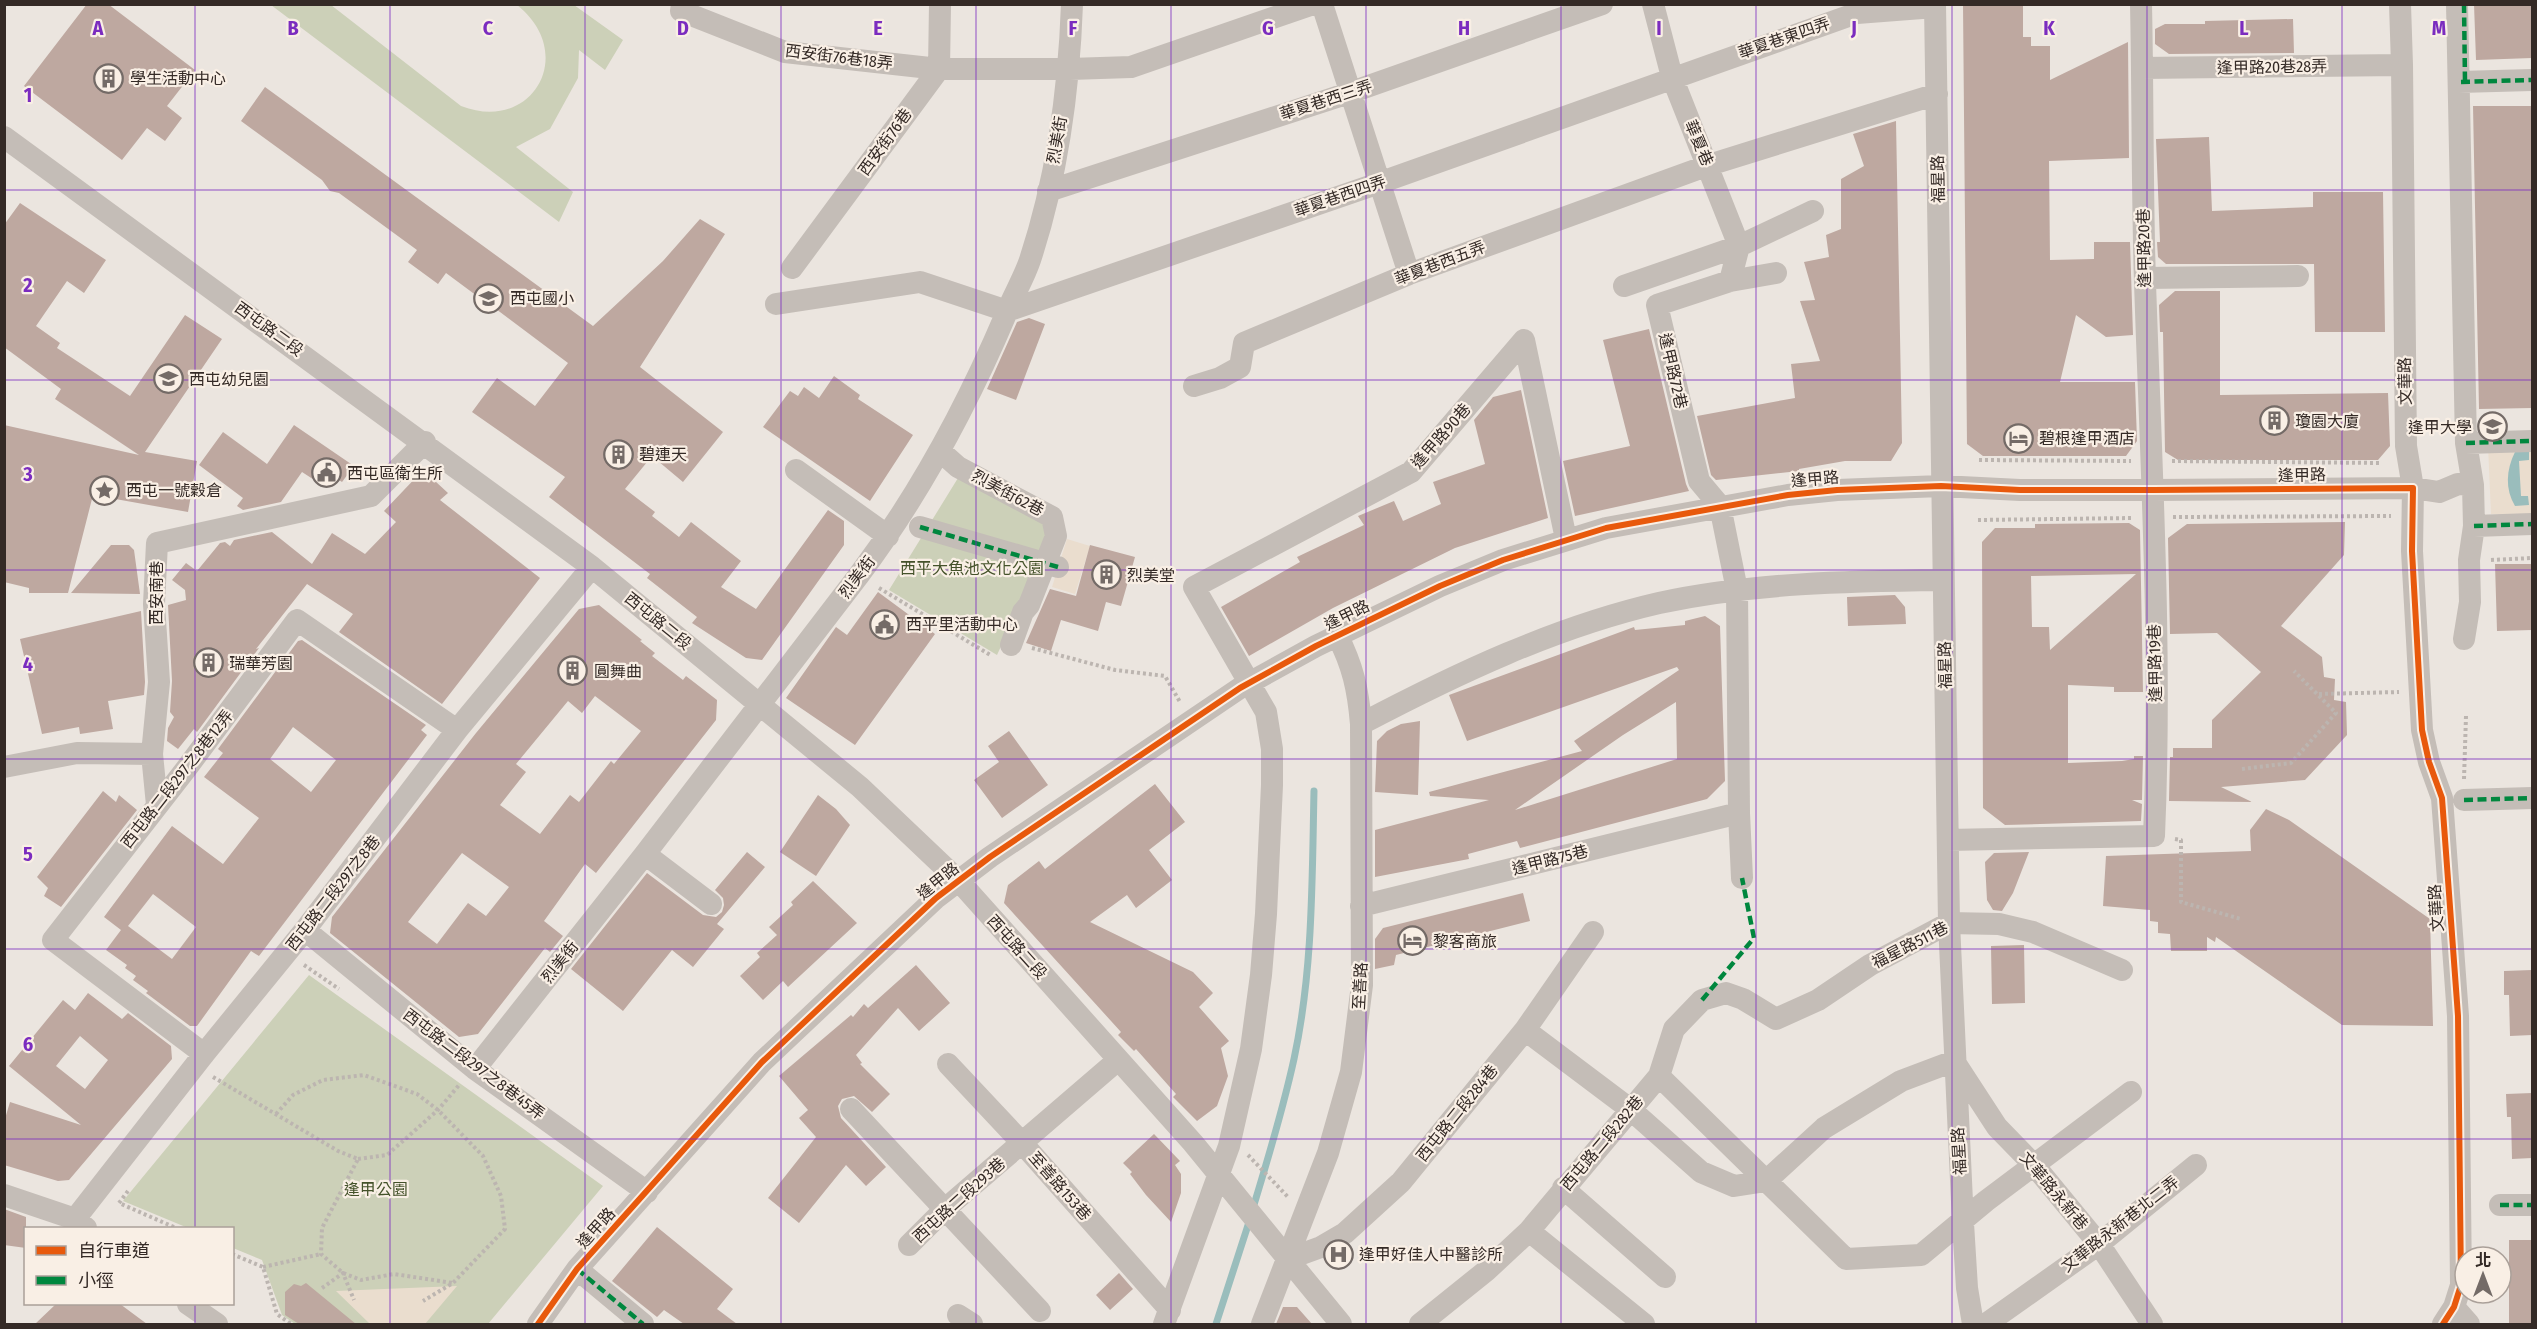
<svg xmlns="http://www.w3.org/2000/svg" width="2537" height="1329" viewBox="0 0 2537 1329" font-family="'Fira Sans Condensed','Noto Sans TC',sans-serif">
	<rect width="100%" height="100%" fill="#ebe5df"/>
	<path fill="#ccd0b8" d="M271 5H331L461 106C533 134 578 53 517 5H574L623 40 605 70 579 50 578 78 550 129 516 147 573 192 559 222Z
		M958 478 1049 524 1052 535 997 655 889 590Z
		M309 975 603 1186 488 1324H295L282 1315 262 1260 233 1248 232 1228H188L123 1201Z"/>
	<path fill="#eaddce" d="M2532 443V515L2491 514 2488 445Z
		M1067 539 1090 546 1075 594 1052 587Z
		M457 1286 425 1324H370L336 1291Z"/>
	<path fill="#9abdbc" d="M2529 451V460L2519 461 2521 496H2528L2529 505 2515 506C2505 489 2506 470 2515 452Z"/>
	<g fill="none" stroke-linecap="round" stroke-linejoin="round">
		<path stroke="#9abdbc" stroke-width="7" d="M1253 1208C1268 1159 1283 1109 1294 1059 1313 971 1312 880 1314 791
			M1216 1324 1250 1219"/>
	</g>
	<path fill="#bea8a0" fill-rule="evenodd" d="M87 4H108L195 70 167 106 182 118 165 141 147 128 122 160 24 86Z
		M1963 4H2023V37H2031V46H2050V80L2128 42 2129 158 2049 161 2050 260 2094 259V242H2130L2133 335 2106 337 2076 315 2060 382H2135L2137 441 2126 456H1983L1967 444Z
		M2474 4H2532V58L2476 60Z
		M2293 19 2294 53 2169 54 2155 44V29L2165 24H2205V21Z
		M265 87 593 326 663 261 700 219 725 234 640 367 723 432 683 482 652 456 625 489 655 512 652 516 679 537 691 522 741 561 721 587 756 609 828 510 844 521V545L762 660 746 658 692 623 697 617 647 578 650 574 549 497 565 477 472 412 497 378 535 406 568 363 496 309 483 306 477 296 446 273 438 284 408 262 417 250 339 193 330 191 322 180 241 121Z
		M2473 106H2532V408L2479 409Z
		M1896 121 1902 443 1891 461H1845L1799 469V471L1716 480 1711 475 1697 416 1795 398 1791 364 1820 361 1800 301 1815 300 1804 262 1829 257 1826 235 1841 229V179L1864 166 1853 134Z
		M2209 137 2212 211 2313 207V192H2383L2385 332H2315L2314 264H2166L2158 257 2157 242H2160L2156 139Z
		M20 203 106 260 84 293 67 281 36 326 60 343 57 348 130 396 185 315 222 339 145 452 197 461 188 512 93 495 68 593H29V588L4 582V425L139 455 55 399 61 389 4 347V225Z
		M2175 291H2220V395L2388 393 2390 446 2378 460H2178L2165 452 2163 332H2160L2159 305Z
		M1029 318 1045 324 1016 400 987 389 1017 322Z
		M1649 329 1686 484 1689 491 1575 516 1563 461 1630 446 1603 340Z
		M834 376 860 395 858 399 913 435 870 501 763 427 790 391 798 396 804 387 819 398Z
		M1521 390 1548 518 1455 548 1333 608 1249 656 1221 607 1300 562 1297 557 1364 525 1358 516 1394 501 1403 521 1441 504 1433 482 1485 464 1474 420 1493 397Z
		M294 425 354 466 342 482 330 474 322 485 302 472 281 502 243 510 237 506 243 498 199 465 223 432 267 464Z
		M423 470 448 493 440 500 540 578 442 704 339 632 353 614 307 584 256 649 259 648 197 732 194 729 178 749 167 741 168 728 174 717 170 712 172 681 168 605 186 600 185 590 172 580 186 563 197 571 220 543 225 542 230 546 234 540 272 532 312 564 332 533 365 554 396 522 384 511Z
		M2345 522 2344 555 2281 626 2322 657 2324 677 2335 679 2334 700 2346 702 2347 735 2305 780 2221 787 2252 802 2169 801 2170 757H2173V748H2212V720L2261 672 2217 633 2170 634 2168 538 2187 524Z
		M2129 523 2140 530 2143 692H2114V687L2068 685V763L2122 761 2134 759V756H2143L2142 800H2132L2142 804 2141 821 2005 825 1983 808 1982 542 1995 528H2035V524ZM2136 574 2050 650 2049 627H2032L2031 576Z
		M111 545H129L134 550 140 594 71 593Z
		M1090 545 1135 557 1121 606 1106 602 1098 631 1061 620 1051 651 1026 643 1050 589 1076 596Z
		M2495 564H2532V630L2497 631Z
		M878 592 935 634 855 745 786 698 836 627 847 635Z
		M1895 595 1905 607 1906 624 1848 626 1847 597Z
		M599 605 642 640 640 641 655 653 652 656 683 680 686 676 717 700 716 720 596 873 585 864 544 921 563 936 550 952 545 948 478 1034 459 1037 330 933 332 917 476 733 579 609ZM595 696 641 731 614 764 611 761 579 802 570 795 540 834 500 805 526 772 516 764 568 701 582 713ZM462 853 509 887 486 916 468 903 437 944 408 922Z
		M141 611 145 682 144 695 108 701 113 729 80 734 79 727 42 734 20 639Z
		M1705 616 1720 626 1725 781 1707 799 1520 848 1517 841 1468 854 1469 859 1375 877V830L1489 800 1430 796 1429 792 1582 751 1574 741 1679 670 1677 667 1467 741 1449 695 1634 627 1635 630 1685 625V621ZM1676 702 1677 759 1515 810 1623 735Z
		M302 640 426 725 421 730 427 735 259 956 251 951 197 1026H190L146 993 148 991 133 980 136 976 125 968 127 965 106 950 121 930 104 917 172 826 223 864 259 818 204 777 223 753 218 749 298 641ZM293 727 336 760 311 792 270 759ZM153 894 196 927 172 959 128 926Z
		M1420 721 1418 795 1375 792 1377 741 1387 731 1401 724Z
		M1009 731 1048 785 1002 818 974 780 999 762 988 746Z
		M1155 784 1185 822 1149 850 1172 880 1136 908 1127 895 1090 922 1193 972 1213 993 1199 1007 1229 1041 1221 1048 1228 1076 1217 1106 1197 1121 1173 1097 1176 1094 1136 1049 1134 1051 1118 1035 1121 1032 1004 903 1008 885 1039 861 1045 869Z
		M103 791 116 802 119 795 137 810 61 907 44 896 48 888 37 877Z
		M818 795 836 809 850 825 816 876 780 852Z
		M2266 809 2289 820 2430 919 2433 1026 2342 1025 2216 937 2215 942 2207 937V951H2171L2170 934 2158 933V922L2150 921V910L2103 906 2106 856 2251 851 2250 830Z
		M747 852 765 867 717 924 724 929 693 967 672 950 623 1011 571 969 647 873 703 915 716 917 722 912 724 905 723 898 715 890Z
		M2029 852 2013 893 2002 911 1993 910 1987 900 1985 862 1994 853Z
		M813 881 857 923 788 987 783 981 763 1000 740 976 760 957 757 953 777 935 769 927 793 905 791 902Z
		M1523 893 1530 921 1396 955 1394 965 1375 969V939L1383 928Z
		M2024 945 2025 1003 1992 1004 1991 946Z
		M916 965 950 1003 919 1031 898 1008 856 1055 862 1063 860 1064 890 1094 872 1112 854 1096 842 1099 838 1106 841 1118 886 1167 866 1186 846 1165 799 1223 768 1198 816 1137 799 1118 808 1110 779 1076 851 1015 853 1017 864 1004 868 1008Z
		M2532 970V1035L2510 1036 2509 995H2504V971Z
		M88 993 122 1019 128 1013 171 1046 172 1059 69 1180 58 1181 4 1165V1122L10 1102 81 1125 9 1066 63 1000 75 1010ZM80 1036 108 1060 85 1089 56 1066Z
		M2532 1093V1158L2512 1159 2511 1117H2507L2506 1094Z
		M1154 1134 1180 1161 1175 1165 1181 1174V1193L1171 1222 1146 1195 1130 1174 1132 1172 1123 1163Z
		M4 1209 26 1217V1248L4 1245Z
		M657 1227 733 1289 717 1309 737 1324H684L664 1310 657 1317 612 1281Z
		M2509 1240H2532V1324H2509Z
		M1119 1273 1133 1289 1110 1310 1096 1295Z
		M306 1283 356 1324H299L285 1315V1292L294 1284 301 1286Z
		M56 1304H120L147 1324H35Z
		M1283 1307H1297L1312 1324H1276Z"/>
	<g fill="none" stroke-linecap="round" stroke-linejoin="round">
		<path stroke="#bcb5b0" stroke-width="4" stroke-dasharray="3 3" stroke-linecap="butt" d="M1979 460 2131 461
			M2172 461 2381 463
			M2173 517 2391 516
			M1978 520 2133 518
			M2491 560 2532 558
			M879 588 992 656
			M1032 648 1115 670 1165 676 1180 702
			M2319 694 2399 692
			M2242 769 2291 763 2336 713 2294 671
			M2464 779 2466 716
			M2175 839 2181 840V902L2241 919
			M304 965 339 989
			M213 1077 338 1151 358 1159 322 1228 321 1254 343 1273 361 1280 394 1274 453 1283
			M276 1114 293 1095 323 1080 364 1075 417 1094 438 1110 483 1156 501 1196 505 1229 453 1283 423 1301
			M1248 1155 1288 1197
			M358 1159 387 1155 438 1110 460 1084
			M128 1191 119 1203 176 1228
			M232 1254 263 1267 277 1314 291 1324
			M263 1267 321 1254
			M322 1288 343 1273 354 1300"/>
		<path stroke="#c4bdb7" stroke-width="22" d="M682 4 681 11 785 52 939 69H1070L1131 67 1313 4
			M1322 4 1409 274
			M1653 4 1672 77 1739 246 1730 281
			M1935 4 1949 923 1963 1223 1967 1288 1973 1324
			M2400 4 2402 65 2406 446 2413 488 2412 551 2422 730 2429 762 2442 798 2458 1016 2461 1285 2454 1307 2443 1324
			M2457 4 2466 443 2473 485
			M2142 68 2402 65
			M2459 82 2532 80
			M4 137 592 567 860 787 959 881 1193 1143 1341 1324
			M1048 191 1349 93 1602 4
			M792 268 939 69 940 4
			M2145 278 2298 276
			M1624 286 1739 246 1813 211
			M776 304 920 282 1007 311 1379 183 1857 13 1935 7
			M1194 386 1220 378 1240 367 1244 343 1409 274 1709 165 1937 94
			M2466 443 2532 441
			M940 451 958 467 1052 517 1056 536 1029 605 1023 612 1011 645
			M796 470 888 536
			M2474 526 2532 524
			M920 527 1058 567
			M1361 724C1456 674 1555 627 1659 603 1752 583 1849 581 1943 580
			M152 754 157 805
			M4 767 77 753 152 754 159 682 154 604 157 543 371 496 425 442
			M2464 800 2532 798
			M1739 813 1742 878
			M1948 840 2154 836C2162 651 2151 466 2145 282 2142 189 2143 97 2141 4
			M645 854 711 904
			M1361 906 1739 813 1737 590 1720 506 1699 481 1657 305 1730 281 1776 273
			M305 930 475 1069 647 1192
			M1525 1030 1630 1109 1701 1172 1734 1186 1766 1181 1824 1128 1901 1081 1954 1061 1997 1127 2034 1165 2099 1244 2152 1324
			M204 1054 53 940 186 769 297 620 457 730
			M948 1064 1023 1144 1170 1310
			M475 1069 645 854 859 575C919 495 967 406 1006 314 1013 296 1024 278 1030 260 1057 178 1069 90 1072 4
			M1659 1076 1846 1259 1921 1255 1986 1201 2131 1092
			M851 1109 1040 1311
			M1563 1188 1665 1277
			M4 1195 75 1219 86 1228
			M2500 1205H2532
			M75 1219 204 1054 305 930 457 730 592 567
			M1529 1231 1644 1324
			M909 1245 945 1209 1118 1060
			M1288 1259 1321 1247 1345 1233 1401 1182 1525 1030 1593 932
			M577 1269 643 1324
			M188 1304 217 1324
			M2454 1307 2469 1324
			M958 1315 972 1324
			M538 1324 577 1269 762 1062 936 898 990 857 1240 688 1316 646 1440 586 1503 560 1606 528 1788 495 1837 490 1941 486 2020 490H2153L2413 488 2439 492 2458 484 2473 485 2474 526 2469 560 2470 602 2464 639
			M1164 1324 1229 1146 1251 1049 1261 975 1266 914 1272 785V749L1266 712 1194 587 1411 472 1524 340 1566 539
			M1262 1324 1328 1153 1351 1072 1362 985 1361 724C1358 689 1353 666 1337 635
			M1420 1324 1486 1271 1529 1231 1659 1076 1674 1029 1702 1000 1726 993 1743 999 1776 1019 1818 1000 1870 965 1949 923 1999 924 2033 932 2122 970
			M1986 1324 2099 1244 2196 1165"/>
		<path stroke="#00873e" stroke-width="4.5" stroke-dasharray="9 4.5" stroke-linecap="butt" d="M2464 4 2465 82
			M2461 82 2532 80
			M2466 443 2532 441
			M2474 526 2532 524
			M920 527 1058 567
			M2464 800 2532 798
			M1702 1000 1754 938 1742 878
			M2500 1205H2532
			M577 1269 643 1324"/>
		<defs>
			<path id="cycleway" d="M538 1324 577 1269 762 1062 936 898 990 857 1240 688 1316 646 1440 586 1503 560 1606 528 1788 495 1837 490 1941 486 2020 490H2153L2413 488 2412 551 2422 730 2429 762 2442 798 2458 1016 2461 1285 2454 1307 2443 1324"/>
		</defs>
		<use href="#cycleway" stroke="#f9efe5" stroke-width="10"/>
		<use href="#cycleway" stroke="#e8590c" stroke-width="6"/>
	</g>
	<path fill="none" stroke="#7b2cbf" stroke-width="1.5" stroke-opacity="0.55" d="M195 4V1228M390 4V1324M585 4V1324M781 4V1324M976 4V1324M1171 4V1324M1366 4V1324M1561 4V1324M1756 4V1324M1952 4V1324M2147 4V1324M2342 4V1324M4 190H2532M4 380H2532M4 570H2532M4 759H2532M4 949H2532M4 1139H2532M195 1304V1324"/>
	<defs>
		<symbol id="building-ring" viewBox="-11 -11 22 22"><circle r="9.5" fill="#f9efe5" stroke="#746b67" stroke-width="1.5"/><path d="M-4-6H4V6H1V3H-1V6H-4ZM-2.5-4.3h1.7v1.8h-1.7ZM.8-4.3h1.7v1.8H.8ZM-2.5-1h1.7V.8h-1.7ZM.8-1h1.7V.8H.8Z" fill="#746b67"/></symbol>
		<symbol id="school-ring" viewBox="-11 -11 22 22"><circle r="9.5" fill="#f9efe5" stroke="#746b67" stroke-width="1.5"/><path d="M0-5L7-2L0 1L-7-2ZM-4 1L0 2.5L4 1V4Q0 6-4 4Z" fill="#746b67"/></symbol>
		<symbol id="university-ring" viewBox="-11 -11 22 22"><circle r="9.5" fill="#f9efe5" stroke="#746b67" stroke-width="1.5"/><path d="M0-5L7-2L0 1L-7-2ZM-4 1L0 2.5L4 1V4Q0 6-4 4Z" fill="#746b67"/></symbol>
		<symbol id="hotel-ring" viewBox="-11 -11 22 22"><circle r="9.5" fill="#f9efe5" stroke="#746b67" stroke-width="1.5"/><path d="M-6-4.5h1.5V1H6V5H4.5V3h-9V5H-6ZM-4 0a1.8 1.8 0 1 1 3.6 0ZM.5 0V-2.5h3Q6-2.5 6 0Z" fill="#746b67"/></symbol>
		<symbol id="civic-ring" viewBox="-11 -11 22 22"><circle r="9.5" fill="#f9efe5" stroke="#746b67" stroke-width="1.5"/><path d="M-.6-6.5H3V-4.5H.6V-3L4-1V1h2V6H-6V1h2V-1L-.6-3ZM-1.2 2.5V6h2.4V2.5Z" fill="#746b67"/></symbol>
		<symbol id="sight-ring" viewBox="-11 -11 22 22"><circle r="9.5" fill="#f9efe5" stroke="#746b67" stroke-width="1.5"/><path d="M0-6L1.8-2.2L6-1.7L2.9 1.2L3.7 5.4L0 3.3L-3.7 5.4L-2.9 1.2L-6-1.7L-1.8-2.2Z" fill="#746b67"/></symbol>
		<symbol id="hospital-ring" viewBox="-11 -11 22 22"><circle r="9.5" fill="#f9efe5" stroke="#746b67" stroke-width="1.5"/><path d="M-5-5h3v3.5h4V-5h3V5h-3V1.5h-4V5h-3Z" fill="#746b67"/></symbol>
	</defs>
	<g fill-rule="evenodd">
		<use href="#building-ring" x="92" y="62" width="33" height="33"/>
		<use href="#school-ring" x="472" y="282" width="33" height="33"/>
		<use href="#school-ring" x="152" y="362" width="33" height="33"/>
		<use href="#building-ring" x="2258" y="404" width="33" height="33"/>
		<use href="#university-ring" x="2476" y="410" width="33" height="33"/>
		<use href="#hotel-ring" x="2002" y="422" width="33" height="33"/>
		<use href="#building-ring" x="602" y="438" width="33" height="33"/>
		<use href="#civic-ring" x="310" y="456" width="33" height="33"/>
		<use href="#sight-ring" x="88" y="474" width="33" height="33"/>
		<use href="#building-ring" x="1090" y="558" width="33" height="33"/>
		<use href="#civic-ring" x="868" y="608" width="33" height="33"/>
		<use href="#building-ring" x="192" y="646" width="33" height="33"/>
		<use href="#building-ring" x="556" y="654" width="33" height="33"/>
		<use href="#hotel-ring" x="1396" y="924" width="33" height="33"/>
		<use href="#hospital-ring" x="1322" y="1238" width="33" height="33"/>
	</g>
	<g text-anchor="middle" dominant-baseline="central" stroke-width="4.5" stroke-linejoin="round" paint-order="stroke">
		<g font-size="16" fill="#342a26" stroke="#f9efe5">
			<text transform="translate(1784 38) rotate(-19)">華夏巷東四弄</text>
			<text transform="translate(839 57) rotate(7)">西安街76巷18弄</text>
			<text transform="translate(2272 67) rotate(-1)">逢甲路20巷28弄</text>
			<text transform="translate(1326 100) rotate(-18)">華夏巷西三弄</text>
			<text transform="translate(1057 140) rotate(-80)">烈美街</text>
			<text transform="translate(885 142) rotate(-54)">西安街76巷</text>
			<text transform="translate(1699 143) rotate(67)">華夏巷</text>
			<text transform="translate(1938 179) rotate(-91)">福星路</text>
			<text transform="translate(1340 196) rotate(-19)">華夏巷西四弄</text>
			<text transform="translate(2144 248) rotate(-91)">逢甲路20巷</text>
			<text transform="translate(1440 263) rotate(-21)">華夏巷西五弄</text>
			<text transform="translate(269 329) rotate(36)">西屯路二段</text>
			<text transform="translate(1673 371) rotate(77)">逢甲路72巷</text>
			<text transform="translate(2405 381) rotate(-91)">文華路</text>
			<text transform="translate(1441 436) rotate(-49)">逢甲路90巷</text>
			<text transform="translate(2302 475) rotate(-1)">逢甲路</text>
			<text transform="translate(1815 479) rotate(-5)">逢甲路</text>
			<text transform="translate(1008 493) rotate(28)">烈美街62巷</text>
			<text transform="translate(857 577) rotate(-53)">烈美街</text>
			<text transform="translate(156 593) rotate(-90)">西安南巷</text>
			<text transform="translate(1347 615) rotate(-26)">逢甲路</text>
			<text transform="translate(658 621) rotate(39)">西屯路二段</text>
			<text transform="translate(2155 663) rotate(-91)">逢甲路19巷</text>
			<text transform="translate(1945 665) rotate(-91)">福星路</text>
			<text transform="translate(177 779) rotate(-52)">西屯路二段297之8巷12弄</text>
			<text transform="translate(1550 860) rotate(-14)">逢甲路75巷</text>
			<text transform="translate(938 881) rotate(-39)">逢甲路</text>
			<text transform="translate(333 893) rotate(-52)">西屯路二段297之8巷</text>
			<text transform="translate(2436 908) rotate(-94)">文華路</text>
			<text transform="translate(1910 945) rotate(-27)">福星路511巷</text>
			<text transform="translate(1017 947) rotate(48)">西屯路二段</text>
			<text transform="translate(560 962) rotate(-52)">烈美街</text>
			<text transform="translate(1360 986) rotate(-87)">至善路</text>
			<text transform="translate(474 1064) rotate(37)">西屯路二段297之8巷45弄</text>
			<text transform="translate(1457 1113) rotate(-51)">西屯路二段284巷</text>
			<text transform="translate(1602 1143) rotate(-50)">西屯路二段282巷</text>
			<text transform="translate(1959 1151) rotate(-93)">福星路</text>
			<text transform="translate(1060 1186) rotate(49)">至善路153巷</text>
			<text transform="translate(2054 1191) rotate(50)">文華路永新巷</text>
			<text transform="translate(959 1200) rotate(-42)">西屯路二段293巷</text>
			<text transform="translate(2120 1224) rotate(-38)">文華路永新巷北二弄</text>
			<text transform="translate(596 1228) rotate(-48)">逢甲路</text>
		</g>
		<g font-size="16" fill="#342a26" stroke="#f9efe5" text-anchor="start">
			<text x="130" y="78">學生活動中心</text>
			<text x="510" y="298">西屯國小</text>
			<text x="189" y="379">西屯幼兒園</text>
			<text x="2295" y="421">瓊園大廈</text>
			<text x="2472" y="427" text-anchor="end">逢甲大學</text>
			<text x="2039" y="438">碧根逢甲酒店</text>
			<text x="639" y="454">碧連天</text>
			<text x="347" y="473">西屯區衛生所</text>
			<text x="126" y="490">西屯一號穀倉</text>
			<text x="1127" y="575">烈美堂</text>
			<text x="906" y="624">西平里活動中心</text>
			<text x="229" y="663">瑞華芳園</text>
			<text x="594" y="671">圓舞曲</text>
			<text x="1433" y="941">黎客商旅</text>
			<text x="1359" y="1254">逢甲好佳人中醫診所</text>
		</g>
		<g font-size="16" fill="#44522a" stroke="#f9efe5">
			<text x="972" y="568">西平大魚池文化公園</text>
			<text x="376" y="1189">逢甲公園</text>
		</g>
	</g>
	<g font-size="20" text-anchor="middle" font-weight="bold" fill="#7b2cbf" stroke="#f9efe5" stroke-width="4.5" stroke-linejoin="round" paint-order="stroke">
		<text x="98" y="35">A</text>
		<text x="293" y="35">B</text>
		<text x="488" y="35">C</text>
		<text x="683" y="35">D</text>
		<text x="878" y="35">E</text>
		<text x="1073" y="35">F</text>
		<text x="1268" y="35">G</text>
		<text x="1464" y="35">H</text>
		<text x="1659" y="35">I</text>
		<text x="1854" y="35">J</text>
		<text x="2049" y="35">K</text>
		<text x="2244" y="35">L</text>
		<text x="2439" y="35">M</text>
		<text x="28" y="102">1</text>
		<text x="28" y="292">2</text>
		<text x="28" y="481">3</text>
		<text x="28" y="671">4</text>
		<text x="28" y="861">5</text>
		<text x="28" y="1051">6</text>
	</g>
	<rect width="2537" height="1329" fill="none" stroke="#342a26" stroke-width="12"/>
	<rect x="24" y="1227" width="210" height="78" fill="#f9efe5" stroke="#aaa099" stroke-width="1.5"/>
	<rect x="36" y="1246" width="30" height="9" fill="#e8590c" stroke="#aaa099" stroke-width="1.5"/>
	<text x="78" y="1257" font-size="18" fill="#342a26">自行車道</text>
	<rect x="36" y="1276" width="30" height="9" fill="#00873e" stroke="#aaa099" stroke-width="1.5"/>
	<text x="78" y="1287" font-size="18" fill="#342a26">小徑</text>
	<g transform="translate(2483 1275)"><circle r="28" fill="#f9efe5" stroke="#aaa099" stroke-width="1.5"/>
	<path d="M0-4.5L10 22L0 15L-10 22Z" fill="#746b67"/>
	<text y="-9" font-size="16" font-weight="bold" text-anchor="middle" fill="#342a26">北</text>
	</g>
</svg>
